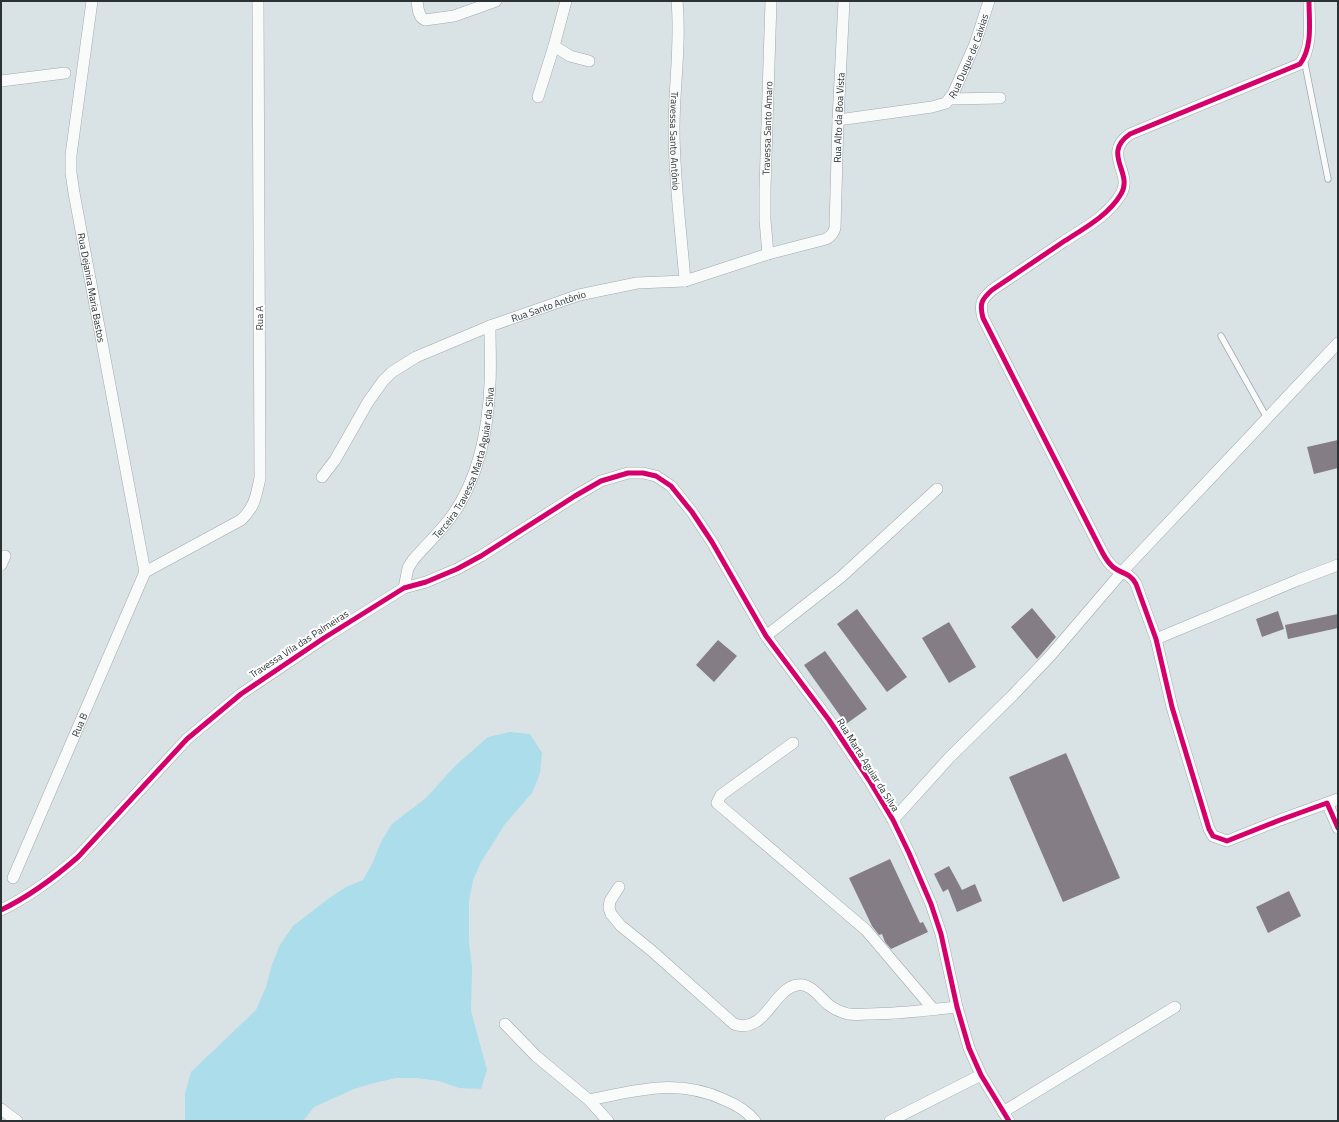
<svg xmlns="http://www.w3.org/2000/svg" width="1339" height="1122" viewBox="0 0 1339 1122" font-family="'Titillium Web',sans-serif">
	<rect width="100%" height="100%" fill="#d9e2e5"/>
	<path fill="#abddea" d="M510 732 530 734 542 753 540 773 532 793 505 824 481 862 473 880 469 901V943L472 968 471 1011 487 1070 481 1089 459 1088 439 1081 417 1078H396L374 1083 354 1089 314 1107 303 1121H185V1094L191 1072 256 1010 266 987 272 965 280 945 293 926 328 899 346 887 363 880 373 862 381 842 392 824 426 798 455 766 488 737Z"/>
	<path fill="#857d85" d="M1338 440V468L1314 474 1307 447Z
		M1032 608 1056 637 1037 659 1011 627Z
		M857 609 907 677 887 692 837 624Z
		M1278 611 1284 629 1262 637 1256 619Z
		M1338 614V628L1288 639 1285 625Z
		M949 622 976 667 949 683 922 638Z
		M718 640 737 656 714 682 696 665Z
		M825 651 867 709 846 724 804 665Z
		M1066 753 1120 878 1063 902 1009 777Z
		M890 859 920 923 923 922 928 932 891 949 885 942 882 934 879 935 872 926 849 878Z
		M949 866 962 890 975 884 982 901 957 912 948 889 943 892 934 874Z
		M1289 891 1301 916 1268 933 1256 907Z"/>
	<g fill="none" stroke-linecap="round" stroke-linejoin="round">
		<defs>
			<path id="service" d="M1304 59 1328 179
				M1221 336 1267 418"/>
			<g id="minor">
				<path id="s1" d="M92 1 71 155V173L74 193 145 572"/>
				<path d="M417 1C418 8 418 17 425 20L454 16 496 1"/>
				<path d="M566 1 554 46 570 56 589 61"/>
				<path id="s2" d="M677 1C681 44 674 86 674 129 674 180 681 230 685 281"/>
				<path d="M1309 1C1309 21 1313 47 1300 64L1130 134C1101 154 1134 173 1121 194 1108 216 1083 229 1063 242 1039 258 1016 274 992 290 982 299 979 303 983 318L1100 548C1103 554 1106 560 1111 565 1119 574 1129 571 1136 584L1156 639 1172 707 1209 829 1213 836 1227 841 1280 820 1327 803 1338 828"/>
				<path d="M1 81 65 73"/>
				<path d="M538 97 554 46"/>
				<path d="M950 99 1000 98"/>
				<path id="s3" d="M838 120 932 107 946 103 953 94 975 44 989 1"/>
				<path id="s4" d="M768 254 765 220V188L771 1"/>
				<path id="s5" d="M322 477 335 460 368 402 383 381 392 372 416 357 490 326 579 295 637 283 685 281 768 254 826 239C831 236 833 234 835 228L838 120 844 1"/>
				<path d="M1 565 5 556"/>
				<path d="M145 572 241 520C255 507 256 496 260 478L258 1"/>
				<path id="s6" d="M404 588 408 568 413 560C425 546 440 532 451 517 479 479 488 430 490 384 491 365 490 345 490 326"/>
				<path d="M766 636 841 577 937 489"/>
				<path d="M1156 639 1298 580 1338 565"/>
				<path d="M793 743 721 795 717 803 866 930 934 1010"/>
				<path d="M1327 803 1338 799"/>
				<path d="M893 820 950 757 1013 695 1051 655 1122 572 1338 343"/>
				<path id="s7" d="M13 878 145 572"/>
				<path d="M619 887 610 901 609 908 611 914 621 926 652 951 734 1024C765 1035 773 989 797 985 810 982 820 998 829 1005 834 1009 841 1012 848 1014 855 1015 862 1014 869 1014 899 1014 928 1010 957 1007"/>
				<path d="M1 910C30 896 54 878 78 857L187 739 241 694 324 638 404 588 426 582 457 569 481 556 575 496 601 481 628 473H643L656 476 671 486 692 512 712 542 766 636 829 720 869 780 893 820 909 853 931 904 941 934 957 1007 969 1048 981 1075 1009 1121"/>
				<path d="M505 1024 536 1056 589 1100 608 1121"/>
				<path d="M589 1100C637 1090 678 1078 725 1100 737 1105 747 1111 755 1121"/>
				<path d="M1 1109 17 1121"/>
				<path d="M1003 1112 1175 1007"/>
				<path d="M890 1121 981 1075"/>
			</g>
		</defs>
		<use href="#service" stroke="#a2a9ab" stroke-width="7"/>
		<use href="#minor" stroke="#a2a9ab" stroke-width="12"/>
		<use href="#service" stroke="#f9fbfb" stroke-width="5.5"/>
		<use href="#minor" stroke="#f9fbfb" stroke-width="11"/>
		<defs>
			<path id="cycleway" d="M1309 1C1309 21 1313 47 1300 64L1130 134C1101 154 1134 173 1121 194 1108 216 1083 229 1063 242 1039 258 1016 274 992 290 982 299 979 303 983 318L1100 548C1103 554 1106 560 1111 565 1119 574 1129 571 1136 584L1156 639 1172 707 1209 829 1213 836 1227 841 1280 820 1327 803 1338 828
				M1 910C30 896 54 878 78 857L187 739 241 694 324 638 404 588 426 582 457 569 481 556 575 496 601 481 628 473H643L656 476 671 486 692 512 712 542 766 636 829 720 869 780 893 820 909 853 931 904 941 934 957 1007 969 1048 981 1075 1009 1121"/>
		</defs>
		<use href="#cycleway" stroke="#fff" stroke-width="8"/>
		<use href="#cycleway" stroke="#d6006c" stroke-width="5"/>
	</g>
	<g text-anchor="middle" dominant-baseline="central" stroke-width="4" stroke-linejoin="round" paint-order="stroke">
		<g font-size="10" fill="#2b3234" stroke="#fff">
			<text stroke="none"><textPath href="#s3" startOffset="162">Rua Duque de Caixias</textPath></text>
			<text stroke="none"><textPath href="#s5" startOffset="709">Rua Alto da Boa Vista</textPath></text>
			<text stroke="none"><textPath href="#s4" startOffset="126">Travessa Santo Amaro</textPath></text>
			<text stroke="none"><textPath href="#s2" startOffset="140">Travessa Santo Antônio</textPath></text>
			<text stroke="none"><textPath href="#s1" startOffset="290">Rua Dejanira Maria Bastos</textPath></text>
			<text stroke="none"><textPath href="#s5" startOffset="297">Rua Santo Antônio</textPath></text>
			<text transform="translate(259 318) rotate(-90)">Rua A</text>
			<text stroke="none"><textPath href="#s6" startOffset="143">Terceira Travessa Marta Aguiar da Silva</textPath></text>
			<text transform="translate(299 644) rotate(-33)">Travessa Vila das Palmeiras</text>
			<text stroke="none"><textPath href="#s7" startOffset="167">Rua B</textPath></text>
			<text transform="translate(868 765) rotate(58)">Rua Marta Aguiar da Silva</text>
		</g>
	</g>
	<rect width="1339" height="1122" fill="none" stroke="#2b3234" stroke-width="4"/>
</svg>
